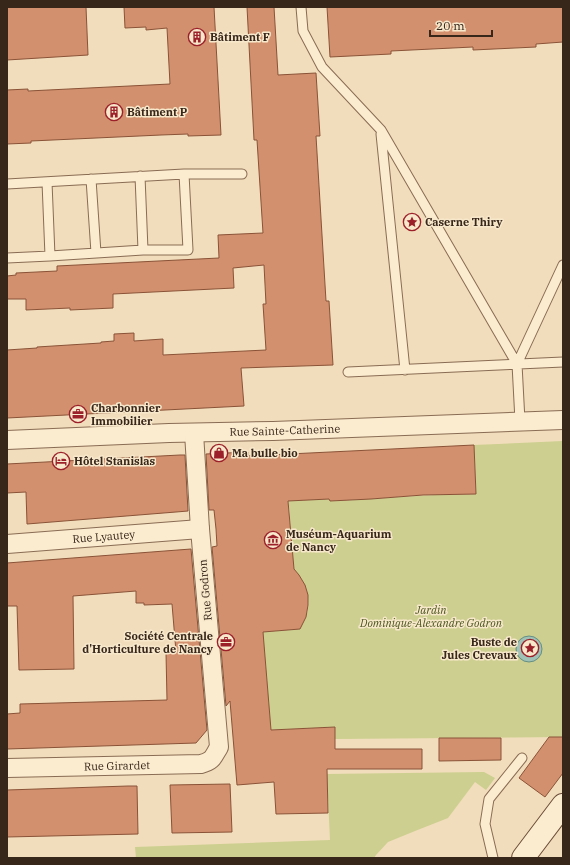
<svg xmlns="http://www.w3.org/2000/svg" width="570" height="865" viewBox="0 0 570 865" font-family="'IBM Plex Serif',serif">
	<rect width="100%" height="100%" fill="#f1ddbb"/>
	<path fill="#cccf8f" d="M563 441V737L335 739V727L271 730 265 659 227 660 263 632 296 629V628C299 624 304 620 306 616 312 601 306 583 296 572L294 571 288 492 329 497 330 501 356 500 370 497 372 499 398 497 435 495 439 490 440 495 476 494 474 445Z
		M484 772 495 778 486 790 475 782 448 818 415 831 388 842 376 855 374 858H136L135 847 330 840 327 774Z"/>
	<path fill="#a0c1b5" stroke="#678f82" d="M516 649a13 13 0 1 1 26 0a13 13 0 1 1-26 0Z"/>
	<path fill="#d2906e" stroke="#8a5338" d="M7 7H86L88 55 7 60Z
		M124 7H214L221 135 188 136V134L161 135 31 141V143L7 144V90L28 89V91L170 84 167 28 146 30V27L125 28Z
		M247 7H274L278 75 316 73 320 136H316L326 301H329L333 365 241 368 244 406 7 418V350L37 348V347L101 343V342L114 341V334L134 333V341L163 339V355L266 350 263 304H266L264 265 233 268 234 288 113 294V308L70 310V308L26 310V299H7V276L16 275V273L57 271V266L219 258 218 235 263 233 257 140H254Z
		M327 7H563V42L536 44V47L473 50V47L391 51V54L330 57Z
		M474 445 476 494 423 495 371 499 330 501 329 499 288 501 294 569 299 575 305 585 308 595V605L306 617 300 629 263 632 271 730 335 727V749H422V769H327L328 813 276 814 274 782 237 785 230 701 226 706 212 547 217 546 216 529 214 510H209L206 454 248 452V456Z
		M180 455H185L188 511 176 512 27 524 26 492 7 493V464Z
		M191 549 207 730 196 743 7 749V714L20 713V704L167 700 166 653 176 652 172 604 144 605V603H136V591L73 596 74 669 19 670 17 606H7V563Z
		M549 737H563V773L545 797 519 778Z
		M439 738H501V760L439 761Z
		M230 784 232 832 172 833 170 785Z
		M128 786H137L138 834 7 837V790Z"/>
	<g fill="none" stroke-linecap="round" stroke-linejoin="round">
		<defs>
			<path id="service" d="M301 7 303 31 322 67 381 130 517 364
				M381 134 405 370
				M140 176 143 250
				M91 179 96 253
				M47 182 50 256
				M7 184 184 174H242
				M7 258 50 256 143 250H188L184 174
				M348 372 563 362
				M520 421 517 364 563 265
				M493 858 485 824 489 799 522 758"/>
			<g id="minor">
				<path id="s1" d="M7 440 169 433 273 431 563 420"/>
				<path id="s2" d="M7 544 200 529"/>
				<path id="s3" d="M7 768 201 764C213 761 213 757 219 747L200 529 194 433"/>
			</g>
			<path id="secondary" d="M523 858 563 805"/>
		</defs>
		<use href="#service" stroke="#896c54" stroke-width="11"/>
		<use href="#minor" stroke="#896c54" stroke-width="20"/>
		<use href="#secondary" stroke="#6b4d38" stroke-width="24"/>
		<use href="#service" stroke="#fbebcf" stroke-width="9"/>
		<use href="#minor" stroke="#fbebcf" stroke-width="18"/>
		<use href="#secondary" stroke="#fbebcf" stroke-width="22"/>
	</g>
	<defs>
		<symbol id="building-ring" viewBox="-11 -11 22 22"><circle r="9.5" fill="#f8e8cb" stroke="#9c202a" stroke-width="1.5"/><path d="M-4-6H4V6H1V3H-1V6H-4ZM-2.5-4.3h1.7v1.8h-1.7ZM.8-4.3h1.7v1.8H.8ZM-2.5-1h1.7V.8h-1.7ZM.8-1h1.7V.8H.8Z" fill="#9c202a"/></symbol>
		<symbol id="sight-ring" viewBox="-11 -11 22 22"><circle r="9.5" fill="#f8e8cb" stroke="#9c202a" stroke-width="1.5"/><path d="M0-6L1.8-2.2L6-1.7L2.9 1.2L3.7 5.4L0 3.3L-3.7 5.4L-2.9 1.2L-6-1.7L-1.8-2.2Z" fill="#9c202a"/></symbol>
		<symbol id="office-ring" viewBox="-11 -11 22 22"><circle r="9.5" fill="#f8e8cb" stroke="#9c202a" stroke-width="1.5"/><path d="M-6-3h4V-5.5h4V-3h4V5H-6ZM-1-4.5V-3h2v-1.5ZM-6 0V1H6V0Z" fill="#9c202a"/></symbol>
		<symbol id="shop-ring" viewBox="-11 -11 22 22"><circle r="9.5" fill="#f8e8cb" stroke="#9c202a" stroke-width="1.5"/><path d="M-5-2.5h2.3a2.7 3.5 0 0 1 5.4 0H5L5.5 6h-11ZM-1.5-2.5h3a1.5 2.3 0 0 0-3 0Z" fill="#9c202a"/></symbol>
		<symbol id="hotel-ring" viewBox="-11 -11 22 22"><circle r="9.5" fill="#f8e8cb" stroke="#9c202a" stroke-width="1.5"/><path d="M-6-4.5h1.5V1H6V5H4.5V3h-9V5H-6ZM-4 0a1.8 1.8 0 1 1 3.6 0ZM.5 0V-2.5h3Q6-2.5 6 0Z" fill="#9c202a"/></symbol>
		<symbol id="museum-ring" viewBox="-11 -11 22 22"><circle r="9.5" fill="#f8e8cb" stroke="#9c202a" stroke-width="1.5"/><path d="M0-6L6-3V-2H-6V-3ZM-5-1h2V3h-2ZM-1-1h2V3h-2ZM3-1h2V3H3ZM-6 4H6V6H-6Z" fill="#9c202a"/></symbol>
	</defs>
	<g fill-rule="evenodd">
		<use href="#building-ring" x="187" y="27" width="20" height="20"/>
		<use href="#building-ring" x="104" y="102" width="20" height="20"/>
		<use href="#sight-ring" x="402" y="212" width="20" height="20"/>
		<use href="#office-ring" x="68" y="404" width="20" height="20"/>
		<use href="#shop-ring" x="209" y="443" width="20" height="20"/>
		<use href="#hotel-ring" x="51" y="451" width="20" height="20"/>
		<use href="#museum-ring" x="263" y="530" width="20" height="20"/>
		<use href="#office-ring" x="216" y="632" width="20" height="20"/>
		<use href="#sight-ring" x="520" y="638" width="20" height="20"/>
	</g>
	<g text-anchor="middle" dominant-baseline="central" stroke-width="3" stroke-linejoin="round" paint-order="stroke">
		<g font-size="11" font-weight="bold" fill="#37261a" stroke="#f8e8cb" text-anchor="start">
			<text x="210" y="37">Bâtiment F</text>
			<text x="127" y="112">Bâtiment P</text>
			<text x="425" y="222">Caserne Thiry</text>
			<text x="91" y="408">Charbonnier<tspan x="91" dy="13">Immobilier</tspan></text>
			<text x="232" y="453">Ma bulle bio</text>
			<text x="74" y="461">Hôtel Stanislas</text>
			<text x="286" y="534">Muséum-Aquarium<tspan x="286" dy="13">de Nancy</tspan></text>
			<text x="213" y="636" text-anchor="end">Société Centrale<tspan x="213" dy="13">d'Horticulture de Nancy</tspan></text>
			<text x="517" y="642" text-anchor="end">Buste de<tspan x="517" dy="13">Jules Crevaux</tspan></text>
		</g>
		<g font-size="11" fill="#37261a" stroke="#f8e8cb">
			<text stroke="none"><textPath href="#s1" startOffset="278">Rue Sainte-Catherine</textPath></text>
			<text stroke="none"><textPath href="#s2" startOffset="97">Rue Lyautey</textPath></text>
			<text transform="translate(205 590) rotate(-95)">Rue Godron</text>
			<text stroke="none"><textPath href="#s3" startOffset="110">Rue Girardet</textPath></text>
		</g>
		<g font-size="11" font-style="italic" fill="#4b551f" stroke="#f8e8cb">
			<text x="431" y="610">Jardin<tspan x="431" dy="13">Dominique-Alexandre Godron</tspan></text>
		</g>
	</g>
	<rect width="570" height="865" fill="none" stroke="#37261a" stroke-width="16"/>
	<path d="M430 30v6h62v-6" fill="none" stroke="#37261a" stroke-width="2"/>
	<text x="436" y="30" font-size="12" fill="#37261a" stroke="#f8e8cb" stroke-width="3" paint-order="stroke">20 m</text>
</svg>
